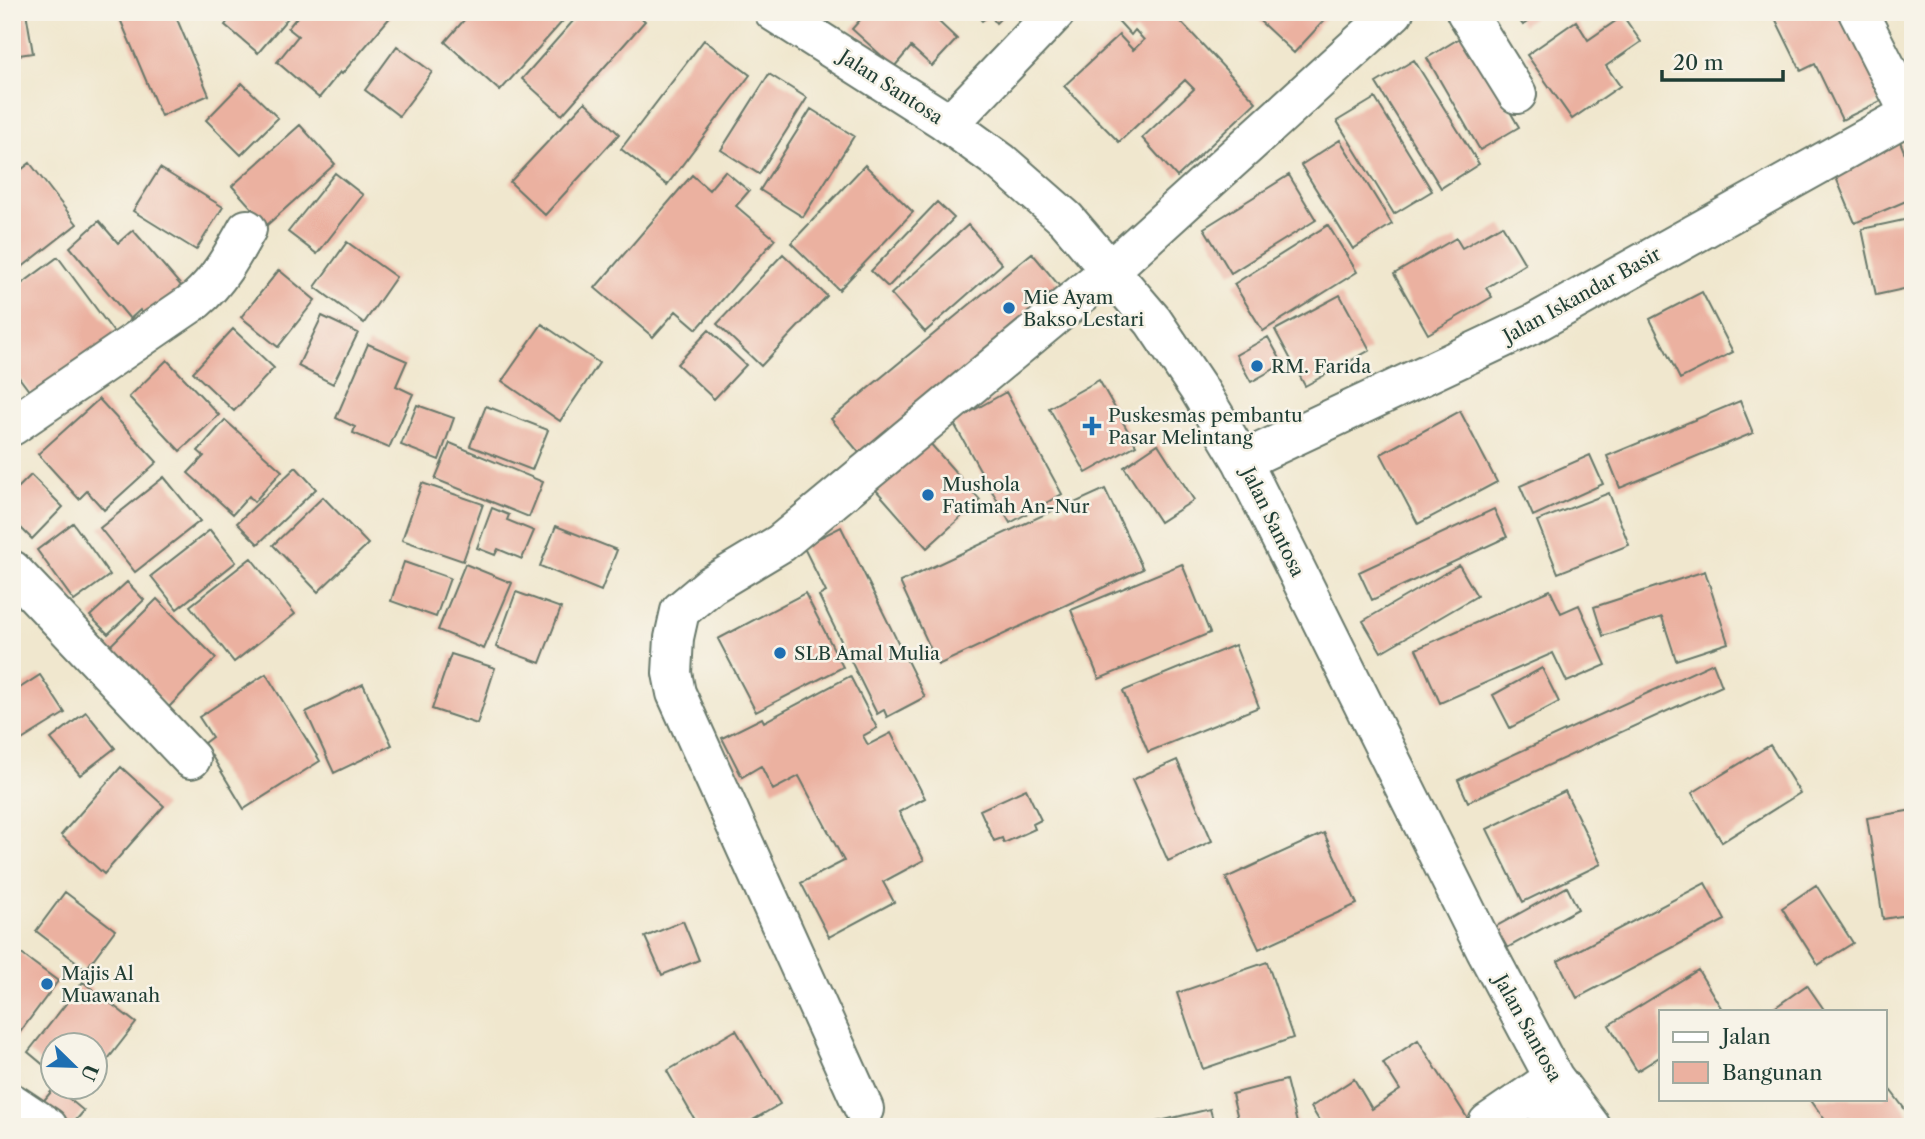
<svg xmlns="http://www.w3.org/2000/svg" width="1925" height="1139" viewBox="0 0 1925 1139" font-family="'Libre Caslon Text',serif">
	<rect width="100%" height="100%" fill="#f7f3e8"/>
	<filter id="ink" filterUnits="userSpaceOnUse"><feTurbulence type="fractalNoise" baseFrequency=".0143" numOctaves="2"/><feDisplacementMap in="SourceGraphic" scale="14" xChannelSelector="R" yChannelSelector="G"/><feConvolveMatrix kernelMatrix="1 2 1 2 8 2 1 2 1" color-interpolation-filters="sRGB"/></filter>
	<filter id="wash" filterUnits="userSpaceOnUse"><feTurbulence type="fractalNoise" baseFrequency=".00686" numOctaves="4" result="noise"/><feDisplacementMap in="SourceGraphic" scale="28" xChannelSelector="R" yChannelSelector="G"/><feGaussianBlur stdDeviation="1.57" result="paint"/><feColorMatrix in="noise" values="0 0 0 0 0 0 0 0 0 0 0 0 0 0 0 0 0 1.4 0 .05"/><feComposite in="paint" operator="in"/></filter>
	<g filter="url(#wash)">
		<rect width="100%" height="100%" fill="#f0e7ce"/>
		<g id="blocks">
			<path fill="#ebb1a0" d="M12 12H26L33 53 12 56Z
				M136 12H174L209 95 161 116 120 19Z
				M235 12H293L258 53 225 25Z
				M301 12H390L393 14 342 74 340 72 319 98 277 62 298 36 288 28Z
				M471 12H571L500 91 445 42Z
				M581 12H635L645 21 562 115 522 79Z
				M867 12H946L938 21 957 39 932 66 911 47 894 67 852 29Z
				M974 12H1007L996 23 990 15 982 21Z
				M1116 12H1172L1256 102 1177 177 1142 138 1194 89 1185 80 1119 142 1064 86 1119 35 1133 50 1144 40 1135 30 1131 35 1113 15Z
				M1250 12H1332L1294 53Z
				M1513 12H1540L1523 25Z
				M1772 12H1848L1889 97 1842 120 1815 64 1801 71Z
				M1623 16 1641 42 1606 66 1620 86 1572 119 1527 55 1576 21 1588 40Z
				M1465 35 1519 127 1480 150 1427 58Z
				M704 40 750 75 667 185 621 149Z
				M397 46 432 72 399 116 365 90Z
				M1414 60 1479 164 1441 188 1376 83Z
				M769 74 807 98 759 174 721 150Z
				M242 83 278 118 241 155 206 120Z
				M1375 98 1432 191 1394 214 1337 121Z
				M585 102 619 134 545 215 510 182Z
				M811 109 854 136 803 217 760 190Z
				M300 125 335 164 267 225 232 186Z
				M1899 139 1913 173V198L1855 223 1832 168Z
				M1340 140 1392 224 1353 249 1301 165Z
				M30 163 77 224 12 275V177Z
				M865 165 913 212 839 290 791 243Z
				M160 168 223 207 196 250 133 211Z
				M725 171 749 191 736 206 775 239 697 329 676 311 653 337 595 288 692 175 709 190Z
				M335 173 363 195 317 254 288 232Z
				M1289 175 1316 220 1231 273 1204 228Z
				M937 202 954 218 888 287 871 271Z
				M1913 218V287L1876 295 1862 229Z
				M99 221 118 243 133 230 189 295 152 326 140 310 130 319 70 247Z
				M968 225 1002 264 925 332 891 294Z
				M1328 225 1357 272 1263 331 1234 284Z
				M1502 225 1525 264 1486 288 1492 297 1428 334 1394 274 1456 238 1462 248Z
				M347 242 396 277 364 323 315 287Z
				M1032 253 1067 295 866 461 831 419Z
				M783 254 827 296 761 366 717 324Z
				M58 257 118 338 36 400 12 368V291Z
				M279 270 315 300 278 347 241 317Z
				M1702 292 1733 352 1680 379 1650 319Z
				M1340 295 1370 350 1305 386 1275 330Z
				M322 316 358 333 333 384 298 366Z
				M542 324 599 363 560 421 502 381Z
				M233 329 274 368 234 411 193 372Z
				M709 330 746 365 714 399 677 364Z
				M1268 337 1283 364 1251 382 1236 355Z
				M368 344 407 361 396 386 413 394 389 448 353 433 355 427 336 418Z
				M167 360 219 415 180 451 129 397Z
				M1099 380 1136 445 1086 473 1049 408Z
				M1006 392 1062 494 1010 523 953 422Z
				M99 399 157 462 104 510 87 491 79 499 38 454Z
				M1740 401 1753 433 1620 488 1607 456Z
				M417 405 454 418 439 460 401 445Z
				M486 406 548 430 532 470 470 446Z
				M1460 411 1497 482 1418 524 1381 454Z
				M225 420 282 471 254 502 249 496 233 514 188 473 204 456 198 451Z
				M929 442 980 500 927 548 876 490Z
				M450 443 543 482 529 517 435 479Z
				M1158 444 1194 500 1160 522 1124 467Z
				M1590 455 1603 484 1533 516 1520 486Z
				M296 467 316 489 258 544 237 523Z
				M31 475 63 507 32 539 12 519V494Z
				M164 477 200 521 135 572 100 528Z
				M422 483 483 504 463 561 402 540Z
				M1105 489 1143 569 938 665 900 582 1056 509 1057 511Z
				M1609 493 1629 545 1558 573 1537 521Z
				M323 497 368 544 318 592 273 545Z
				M492 508 509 515 507 520 534 531 522 559 498 549 495 555 477 548Z
				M1494 509 1507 537 1372 600 1359 572Z
				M73 523 110 575 74 601 37 550Z
				M556 526 617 550 601 591 540 566Z
				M841 527 925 697 887 717 884 710 877 714 819 596 826 592 803 546Z
				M210 530 236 562 177 609 151 576Z
				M251 558 295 614 234 662 190 606Z
				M404 562 450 578 436 617 391 601Z
				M465 564 512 583 484 649 438 630Z
				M1182 564 1210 633 1099 679 1071 610Z
				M1459 565 1477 596 1381 652 1363 621Z
				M1705 571 1728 643 1676 660 1662 617 1603 636 1594 607Z
				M127 582 144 600 108 634 90 616Z
				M1550 590 1561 613 1579 605 1606 665 1567 682 1553 653 1440 703 1416 649Z
				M516 592 561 608 540 663 496 647Z
				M805 593 843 667 756 712 718 639Z
				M157 599 216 658 169 707 106 650Z
				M1235 645 1259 707 1148 752 1123 691Z
				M451 654 495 668 477 724 432 709Z
				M1713 663 1722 686 1468 802 1458 780Z
				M1542 668 1559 702 1510 728 1493 695Z
				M266 674 320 761 244 809 204 743 212 737 199 717Z
				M40 675 65 713 12 746V693Z
				M850 676 877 728 863 736 868 745 891 733 925 798 899 812 924 860 883 882 894 902 829 937 801 883 844 861 799 776 773 790 761 766 742 777 722 738 762 718 764 722Z
				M363 684 392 745 334 773 306 712Z
				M86 712 115 748 80 775 51 739Z
				M1770 745 1800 793 1722 842 1692 793Z
				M1177 760 1212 841 1168 861 1132 780Z
				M121 767 164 806 104 874 61 835Z
				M1026 789 1041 820 1033 824 1035 829 1004 843 1002 838 994 841 980 810Z
				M1565 791 1601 864 1523 902 1487 829Z
				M1913 810V914L1883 919 1867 818Z
				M1324 833 1357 904 1259 949 1226 878Z
				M1705 883 1725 920 1577 998 1558 961Z
				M1816 885 1853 943 1818 965 1782 908Z
				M1567 887 1578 909 1507 948 1495 927Z
				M65 892 115 930 86 969 36 931Z
				M683 921 699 960 662 975 645 937Z
				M12 947 58 981 12 1043Z
				M1267 962 1293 1038 1203 1069 1177 993Z
				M1698 970 1723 1011H1661V1056L1637 1071 1609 1025Z
				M83 982 136 1023 94 1077V1044H52V1072L28 1052Z
				M1807 985 1825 1011H1770Z
				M736 1030 780 1104 741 1127H699L667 1071Z
				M1418 1040 1473 1127H1323L1311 1107 1354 1079 1372 1109 1400 1090 1383 1063Z
				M1286 1080 1298 1127H1240L1232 1094Z
				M1885 1083 1913 1120V1127H1830L1810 1099H1885Z
				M55 1087 84 1111 70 1127H56L36 1110Z
				M1210 1109 1215 1127H1140L1139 1126Z"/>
		</g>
	</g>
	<g filter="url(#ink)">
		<use href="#blocks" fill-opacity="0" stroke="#68786a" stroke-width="2"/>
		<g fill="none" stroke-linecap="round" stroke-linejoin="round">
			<defs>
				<path id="minor" d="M774 12 942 119 1001 162 1066 219 1153 321 1198 388 1242 461 1485 949 1554 1078 1591 1127
					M1466 12 1517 94
					M1858 12 1910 114
					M949 124 1056 12
					M12 426 196 300C219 280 232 256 247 229
					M1242 461 1533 324 1913 112
					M12 570 191 759
					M12 1103 48 1127
					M864 1109 676 693 672 673 674 638 680 611 711 585 781 543 1109 271 1394 12
					M1487 1127 1488 1123 1554 1078
					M1546 1127 1576 1107"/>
			</defs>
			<use href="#minor" stroke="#68786a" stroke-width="42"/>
			<use href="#minor" stroke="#fff" stroke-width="38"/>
		</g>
	</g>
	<g fill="#1f6fb2" stroke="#f7f3e8" stroke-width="2.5">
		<circle cx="1009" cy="308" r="7"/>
		<circle cx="1257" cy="366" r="7"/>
		<path d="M1088.5 415.5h7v7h7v7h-7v7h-7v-7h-7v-7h7z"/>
		<circle cx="928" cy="495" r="7"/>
		<circle cx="780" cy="653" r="7"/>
		<circle cx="47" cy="984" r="7"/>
	</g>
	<g text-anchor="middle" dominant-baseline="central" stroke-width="5" stroke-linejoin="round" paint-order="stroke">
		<g font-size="19" fill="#1f3d34" stroke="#f7f3e8">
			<text transform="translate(891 87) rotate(33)">Jalan Santosa</text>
			<text transform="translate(1582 295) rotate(-29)">Jalan Iskandar Basir</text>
			<text transform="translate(1273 522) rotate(64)">Jalan Santosa</text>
			<text transform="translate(1528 1028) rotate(61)">Jalan Santosa</text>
		</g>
		<g font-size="19" fill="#1f3d34" stroke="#f7f3e8" text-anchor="start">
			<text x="1023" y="297">Mie Ayam<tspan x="1023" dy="22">Bakso Lestari</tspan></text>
			<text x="1271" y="366">RM. Farida</text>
			<text x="1108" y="415">Puskesmas pembantu<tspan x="1108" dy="22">Pasar Melintang</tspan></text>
			<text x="942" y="484">Mushola<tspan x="942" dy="22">Fatimah An-Nur</tspan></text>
			<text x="794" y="653">SLB Amal Mulia</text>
			<text x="61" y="973">Majis Al<tspan x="61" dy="22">Muawanah</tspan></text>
		</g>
	</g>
	<rect width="1925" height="1139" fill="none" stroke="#f7f3e8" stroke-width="42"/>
	<rect x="1659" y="1010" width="228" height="91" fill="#f7f3e8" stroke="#a1aaa0" stroke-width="2"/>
	<rect x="1673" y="1032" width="35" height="10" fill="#ffffff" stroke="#a1aaa0" stroke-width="2"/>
	<text x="1722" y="1044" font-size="21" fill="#1f3d34">Jalan</text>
	<rect x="1673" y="1062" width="35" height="21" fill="#ebb1a0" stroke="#a1aaa0" stroke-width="2"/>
	<text x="1722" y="1080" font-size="21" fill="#1f3d34">Bangunan</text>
	<g transform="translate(74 1066) rotate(113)"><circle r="33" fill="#f7f3e8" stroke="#a1aaa0" stroke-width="2"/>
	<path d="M0-5L12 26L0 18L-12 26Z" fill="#1f6fb2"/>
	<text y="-10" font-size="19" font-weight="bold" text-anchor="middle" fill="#1f3d34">U</text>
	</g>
	<path d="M1662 70v10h121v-10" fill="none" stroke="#1f3d34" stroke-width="3.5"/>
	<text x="1673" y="70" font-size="21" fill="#1f3d34" stroke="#f7f3e8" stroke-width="5" paint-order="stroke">20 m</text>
</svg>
